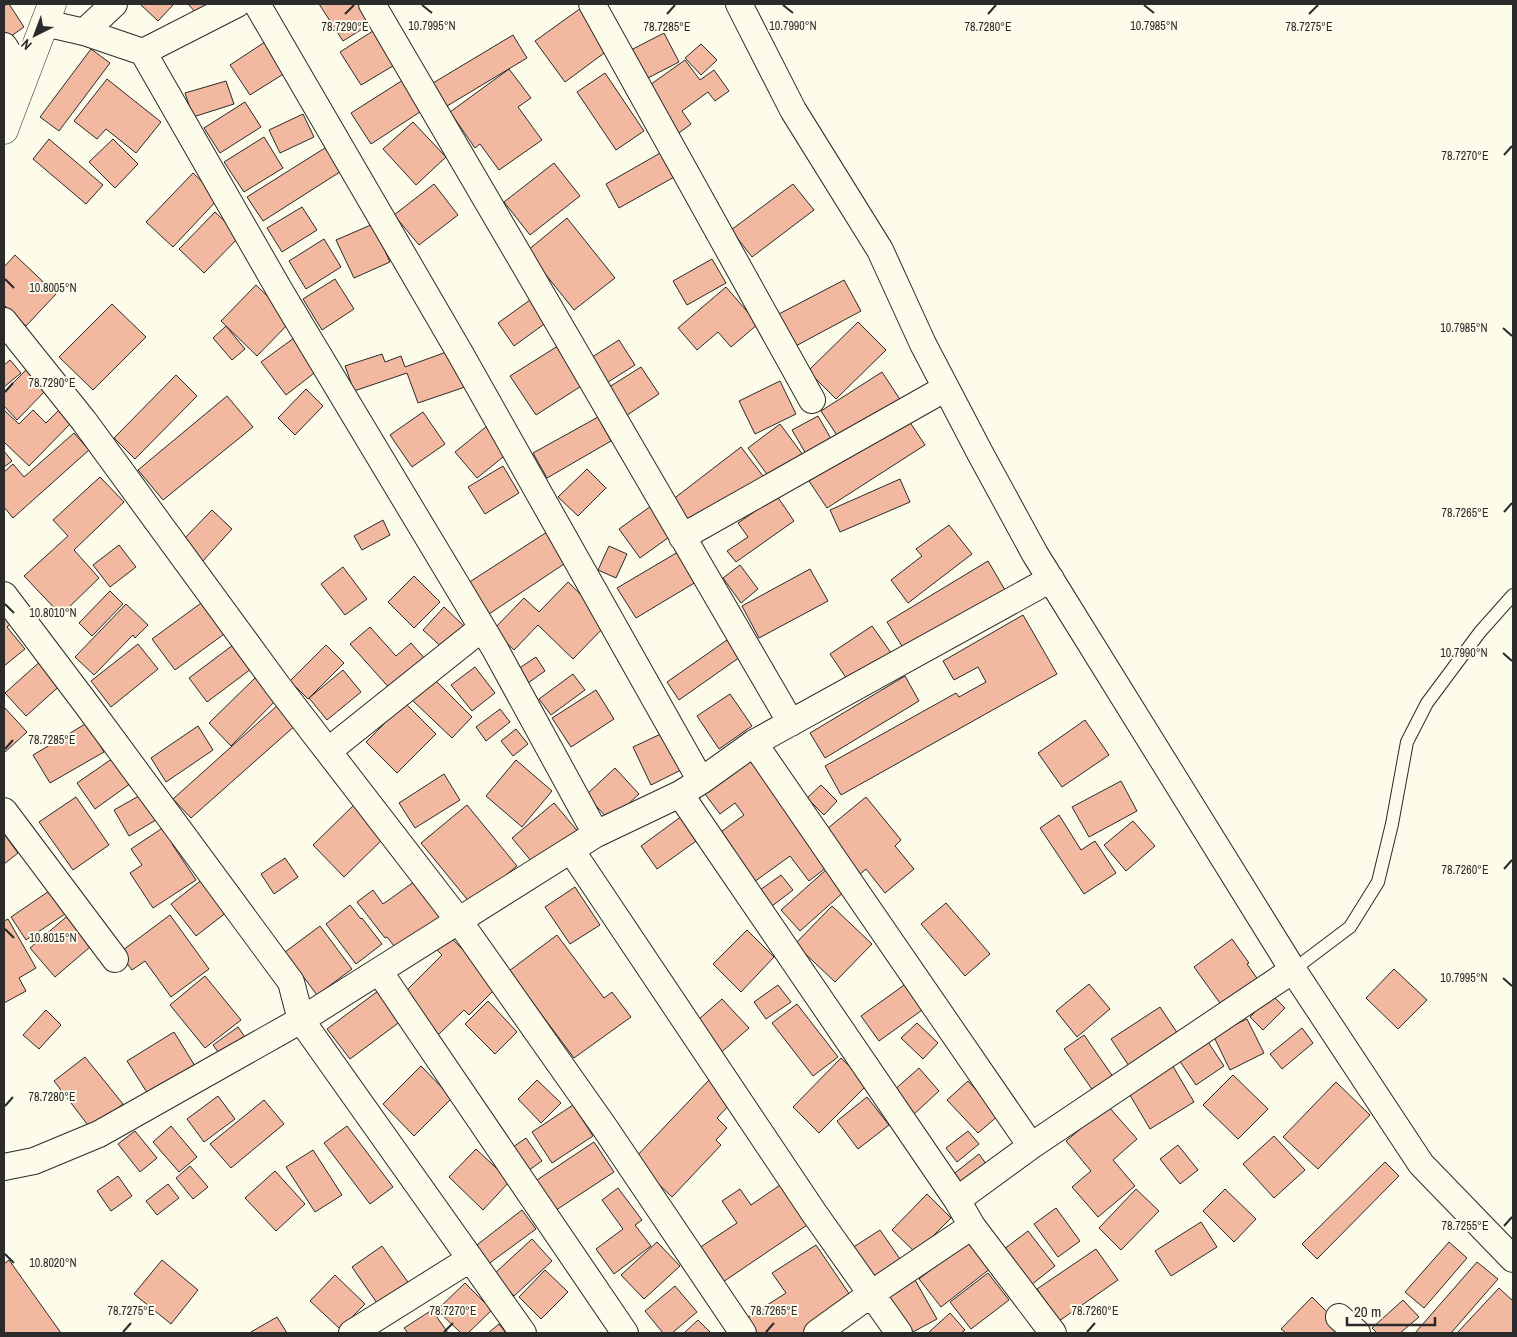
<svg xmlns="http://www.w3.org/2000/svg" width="1517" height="1337" viewBox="0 0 1517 1337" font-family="'Archivo Narrow',sans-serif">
	<rect width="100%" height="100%" fill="#fdfbea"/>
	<path fill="#f2b8a0" stroke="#2b2b2b" d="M7 4H9L24 27 7 39 4 34V6Z
		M140 4H174L158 21Z
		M188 4H209L197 14Z
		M319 4H364L375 21 343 41Z
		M581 8 611 48 565 82 535 41Z
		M376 29 398 63 361 85 340 52Z
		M664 33 679 62 644 80 629 51Z
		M513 35 527 58 447 106 433 83Z
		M265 42 285 73 250 95 230 65Z
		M701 44 717 60 701 75 685 58Z
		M91 49 110 63 59 131 40 117Z
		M685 60 700 80 714 70 729 91 715 101 708 92 682 111 691 124 679 133 647 87Z
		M509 69 531 98 518 107 542 140 499 170 480 144 475 148 450 112Z
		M605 73 644 131 616 150 577 92Z
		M107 79 161 122 136 153 106 129 97 139 74 121Z
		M403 80 423 110 371 144 351 113Z
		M226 81 234 104 193 117 185 93Z
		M245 102 261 127 220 153 204 128Z
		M303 114 314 137 280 153 269 130Z
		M413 122 446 157 416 185 383 149Z
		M264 137 283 168 244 192 224 162Z
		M49 139 103 185 86 204 33 159Z
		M113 139 138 164 115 188 89 162Z
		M328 146 343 170 263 221 247 197Z
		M662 152 676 176 619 208 606 184Z
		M554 163 580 196 530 235 504 202Z
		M193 173 219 198 173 247 146 222Z
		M434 184 458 215 419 245 394 215Z
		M793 184 814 210 752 257 731 230Z
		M302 207 317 230 282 252 267 228Z
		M215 212 240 236 204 273 179 249Z
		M567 218 615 278 574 310 527 251Z
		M373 224 390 262 354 278 336 240Z
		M324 239 341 267 306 289 289 261Z
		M15 255 56 294 26 326 4 305V267Z
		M712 259 726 283 687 305 673 281Z
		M335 279 354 309 322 330 303 299Z
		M844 280 861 311 792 348 775 316Z
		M256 285 292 320 257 356 221 321Z
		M726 287 758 324 731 347 718 332 697 350 678 328Z
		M530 300 547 322 514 346 498 323Z
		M112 304 146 337 93 390 59 357Z
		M858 322 886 350 836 399 808 371Z
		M226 326 245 349 232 360 213 338Z
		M294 338 318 370 286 395 261 362Z
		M619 340 635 365 605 384 589 359Z
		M561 344 586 383 536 415 510 376Z
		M452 350 465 387 418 403 407 373 354 391 345 366 382 354 385 362 401 356 405 367Z
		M10 360 21 373 4 387V365Z
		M641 367 659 394 624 417 606 389Z
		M27 369 47 389 17 420 4 406V392Z
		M882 372 903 404 842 443 821 411Z
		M176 375 197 396 135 459 114 438Z
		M780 381 796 414 755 434 739 401Z
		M306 389 323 406 295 435 278 418Z
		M227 396 253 427 163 500 138 470Z
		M4 410 19 424 33 410 46 423 59 410 72 422 29 466 4 442Z
		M423 412 445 444 412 467 390 435Z
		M818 416 834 444 809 459 792 430Z
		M598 417 611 441 547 478 533 453Z
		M907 418 925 445 827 508 809 481Z
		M780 424 806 459 774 484 748 448Z
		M487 426 508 453 477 478 455 452Z
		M74 433 89 450 13 518 4 507V472L13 464 24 477Z
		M741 447 763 476 694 529 672 500Z
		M4 451 12 461 4 467Z
		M503 466 519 493 485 514 468 487Z
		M587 469 606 488 578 516 558 497Z
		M100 477 124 502 74 550 99 578 61 615 24 576 68 536 53 520Z
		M900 479 910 502 840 532 830 510Z
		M777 496 794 521 736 562 727 551 748 537 738 523Z
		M651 506 672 535 640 558 619 529Z
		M212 510 232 529 202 562 181 542Z
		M383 520 390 535 362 550 354 536Z
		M949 525 972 554 908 603 891 580 922 556 916 549Z
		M547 532 567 562 489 614 468 583Z
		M119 545 136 567 110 587 93 565Z
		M609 546 627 554 616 578 598 570Z
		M678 552 696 582 636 618 617 588Z
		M988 561 1005 590 905 651 887 622Z
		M740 565 758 589 741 603 723 578Z
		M343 567 367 599 345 615 321 584Z
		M810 569 828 601 759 638 742 606Z
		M414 576 440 602 414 628 388 602Z
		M568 582 609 622 573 659 538 625 514 650 493 630 524 598 539 612Z
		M110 591 123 604 92 636 79 623Z
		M208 598 231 629 175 670 152 639Z
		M126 604 148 625 135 638 133 635 94 675 75 657Z
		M4 605 15 620 7 627 25 649 4 666Z
		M444 607 465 627 445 650 423 630Z
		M1023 615 1057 674 841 795 825 766 956 693 959 697 986 682 978 667 954 680 943 661Z
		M872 626 894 657 851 685 830 654Z
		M370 627 396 656 411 643 426 660 392 691 350 644Z
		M727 640 740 657 679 700 667 682Z
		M138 644 158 669 111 707 91 681Z
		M233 645 251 669 207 702 189 678Z
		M326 645 344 663 308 699 290 681Z
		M536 657 545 671 528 683 518 669Z
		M43 659 64 682 26 716 5 693Z
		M475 667 495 693 472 711 451 685Z
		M343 670 361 692 327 720 309 698Z
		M573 674 585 690 551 715 539 699Z
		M257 676 278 698 231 746 209 723Z
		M905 676 919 701 825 758 810 733Z
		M433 678 472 717 452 738 412 700Z
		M596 690 614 719 571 747 552 718Z
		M730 694 752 726 719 749 697 716Z
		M405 703 436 734 397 773 366 742Z
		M279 704 297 724 191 818 173 799Z
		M4 707 27 732 4 753Z
		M500 709 510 722 486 741 476 727Z
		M1085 720 1109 755 1062 787 1038 753Z
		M87 723 104 752 50 783 33 755Z
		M198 726 213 750 166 782 151 758Z
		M516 729 528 744 513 756 501 741Z
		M665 732 683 769 651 785 633 747Z
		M116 756 134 781 95 809 77 783Z
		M754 757 832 863 809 881 790 856 754 882 718 834 744 815 735 803 720 814 705 794Z
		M516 760 552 791 522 827 486 796Z
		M615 768 639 794 610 821 586 795Z
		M444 774 460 800 415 828 399 803Z
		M1121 781 1137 811 1089 837 1072 807Z
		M821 785 837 801 824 815 807 798Z
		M146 792 161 817 129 836 114 810Z
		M76 797 109 845 73 870 39 822Z
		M866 797 901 840 895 846 914 869 885 893 866 869 857 877 822 833Z
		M358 801 389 833 344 877 313 845Z
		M554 803 580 834 538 869 512 838Z
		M467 805 517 866 471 904 421 843Z
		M1059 815 1081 850 1095 841 1116 873 1084 894 1040 828Z
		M682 816 699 839 657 869 641 846Z
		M1133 821 1155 846 1126 871 1104 845Z
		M167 825 177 841 172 844 196 880 153 908 130 873 142 865 131 849Z
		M4 834 18 853 4 864Z
		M285 858 298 877 274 894 261 874Z
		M827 869 846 890 800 931 781 910Z
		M208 875 232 908 196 936 171 904Z
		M781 875 793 890 772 906 760 890Z
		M418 879 448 920 401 955 387 937 385 938 357 902 373 890 383 904Z
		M55 887 71 910 26 940 11 917Z
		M575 887 600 925 570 944 545 907Z
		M946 903 990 954 965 976 921 924Z
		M350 905 361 919 362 918 382 944 356 964 326 924Z
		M832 906 872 944 835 982 795 944Z
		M72 912 97 941 55 977 30 948Z
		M170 915 209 969 171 997 145 961 132 970 119 953Z
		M8 919 36 968 19 978 26 991 4 1003V921Z
		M320 926 352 969 317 995 285 952Z
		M747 930 774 957 741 992 713 964Z
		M445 932 499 985 469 1015 464 1010 438 1035 400 997 442 955 432 945Z
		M557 935 604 998 612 992 631 1017 574 1058 509 971Z
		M1232 939 1249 963 1247 964 1261 984 1225 1010 1194 967Z
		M1394 969 1427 1000 1398 1029 1366 998Z
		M205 976 241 1020 205 1048 170 1005Z
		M907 983 925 1008 879 1041 861 1016Z
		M1089 984 1110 1009 1077 1037 1056 1011Z
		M778 985 791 1002 766 1019 754 1002Z
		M378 991 401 1021 350 1059 327 1029Z
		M1272 995 1285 1008 1263 1030 1250 1017Z
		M722 999 749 1028 717 1056 691 1026Z
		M488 1001 517 1032 495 1054 465 1024Z
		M797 1004 838 1057 813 1076 772 1023Z
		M1160 1007 1180 1037 1131 1069 1111 1039Z
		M46 1010 61 1025 39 1049 23 1035Z
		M1247 1019 1264 1053 1230 1070 1213 1035Z
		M917 1023 938 1043 923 1059 901 1038Z
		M238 1027 247 1040 222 1057 213 1045Z
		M1302 1028 1313 1043 1282 1069 1270 1054Z
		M174 1032 195 1066 148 1094 127 1061Z
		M1084 1035 1116 1081 1096 1095 1064 1049Z
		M1206 1039 1224 1066 1196 1085 1177 1057Z
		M85 1057 123 1104 91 1129 54 1081Z
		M841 1058 868 1084 819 1133 793 1107Z
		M1171 1063 1194 1102 1150 1129 1127 1090Z
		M421 1066 452 1098 414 1136 383 1104Z
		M919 1068 939 1091 913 1115 892 1092Z
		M1233 1075 1268 1109 1238 1139 1203 1105Z
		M537 1080 561 1103 541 1123 518 1099Z
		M709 1080 732 1102 717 1118 727 1128 716 1140 721 1145 672 1197 633 1160Z
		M968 1081 999 1115 978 1133 947 1100Z
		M1336 1082 1370 1115 1318 1169 1283 1137Z
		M218 1096 235 1119 204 1142 187 1119Z
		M867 1097 889 1125 858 1149 837 1121Z
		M264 1100 284 1124 231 1168 210 1144Z
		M573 1105 593 1136 552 1163 532 1132Z
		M1108 1106 1137 1139 1113 1160 1135 1186 1098 1217 1072 1187 1091 1171 1066 1141Z
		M171 1126 197 1157 179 1172 153 1142Z
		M347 1126 393 1187 370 1204 324 1143Z
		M135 1131 157 1158 140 1172 118 1144Z
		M968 1131 979 1144 957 1162 946 1148Z
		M1274 1136 1305 1170 1274 1198 1243 1164Z
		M526 1138 542 1161 522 1175 506 1152Z
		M594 1142 614 1172 547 1216 528 1186Z
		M1178 1145 1198 1170 1180 1184 1160 1159Z
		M476 1149 510 1181 483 1210 449 1177Z
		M313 1150 342 1195 315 1212 286 1167Z
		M979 1154 989 1168 962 1190 951 1176Z
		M1385 1162 1399 1176 1317 1259 1302 1244Z
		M190 1166 208 1187 193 1199 176 1178Z
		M275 1171 305 1204 276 1231 245 1198Z
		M118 1176 132 1196 111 1211 97 1191Z
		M786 1181 813 1221 720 1284 696 1250 737 1223 722 1201 740 1189 751 1205Z
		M168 1184 179 1198 157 1215 146 1201Z
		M618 1188 642 1220 635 1225 651 1246 614 1274 596 1249 623 1229 602 1200Z
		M1136 1189 1159 1211 1121 1250 1099 1228Z
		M1225 1189 1256 1219 1234 1242 1203 1211Z
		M927 1194 951 1218 916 1253 892 1230Z
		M1056 1208 1080 1241 1058 1257 1034 1224Z
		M522 1210 536 1229 487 1265 473 1248Z
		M1201 1222 1217 1247 1171 1276 1155 1251Z
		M880 1230 900 1259 873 1278 852 1248Z
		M1028 1231 1055 1266 1026 1289 999 1253Z
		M532 1239 552 1261 514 1296 494 1274Z
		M969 1240 991 1268 941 1307 919 1279Z
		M657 1242 680 1266 644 1299 621 1275Z
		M1449 1242 1467 1258 1424 1308 1405 1292Z
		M816 1245 854 1301 805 1333H751L742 1321 786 1293 772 1273Z
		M382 1246 410 1285 379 1306 352 1267Z
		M1096 1249 1118 1280 1059 1321 1037 1289Z
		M9 1260 61 1333H4V1264Z
		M162 1260 198 1290 171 1324 134 1294Z
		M1477 1262 1498 1279 1451 1333H1415Z
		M545 1270 568 1292 541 1319 519 1297Z
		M988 1273 1009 1300 971 1329 950 1302Z
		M335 1275 365 1304 340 1329 310 1301Z
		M915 1280 937 1319 911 1333 886 1296Z
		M465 1283 492 1310 468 1333H461L437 1310Z
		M675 1286 697 1312 672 1333H663L645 1311Z
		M1499 1288 1513 1301V1333H1457Z
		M1312 1297 1342 1327 1336 1333H1286L1281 1329Z
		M1403 1300 1419 1317 1400 1333H1377L1372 1328Z
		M432 1310 448 1333H408L404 1328Z
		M950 1313 965 1330 961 1333H928Z
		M277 1317 287 1333H252L251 1332Z
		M698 1320 711 1333H684Z
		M499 1324 506 1333H488Z"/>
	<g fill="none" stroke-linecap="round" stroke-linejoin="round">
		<defs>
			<path id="lane" d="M1293 970 1350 927 1378 882 1392 824 1407 742 1427 703 1480 632 1513 595"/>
			<path id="street" d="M257 4 460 353 701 781
				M372 4C513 243 650 483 791 723
				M592 4 812 400
				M739 4 793 110 880 250 923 344 980 453 1035 554 1293 970 1421 1164 1513 1259
				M45 23 84 32 143 52 280 291 495 649 596 834
				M84 32 114 4
				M4 46 24 78 4 84
				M143 52 237 4
				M4 321 84 421 277 685 459 921 605 1128 743 1333
				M682 537 946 388
				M4 595 87 705 291 982 301 1020 523 1333
				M754 743 1031 1146 1293 970
				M328 751 482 628
				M680 794 957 1200 972 1226 1053 1333
				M4 811 115 959
				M571 850 814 1213 899 1333
				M379 971 625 1333
				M4 1167 34 1161 99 1134 301 1020 596 834 680 794 701 781 754 743 1051 579
				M957 1200 1031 1146
				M1339 1317 1357 1333
				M352 1333 470 1259
				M817 1333 871 1294 972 1226"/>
			<path id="secondary" d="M4 130 52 4"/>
		</defs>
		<use href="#lane" stroke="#2b2b2b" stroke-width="14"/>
		<use href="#street" stroke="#2b2b2b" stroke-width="28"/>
		<use href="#secondary" stroke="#2b2b2b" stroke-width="29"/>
		<use href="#lane" stroke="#fdfbea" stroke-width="12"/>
		<use href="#street" stroke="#fdfbea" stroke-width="26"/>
		<use href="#secondary" stroke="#fdfbea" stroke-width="28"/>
	</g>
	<path fill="none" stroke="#2b2b2b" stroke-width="2" d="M422 5 432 13M783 5 793 13M1144 5 1154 13M345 14 354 5M667 14 675 5M988 14 996 5M1309 14 1318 5M1504 155 1512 146M5 279 14 288M1503 328 1512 336M5 392 13 383M1504 512 1512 503M5 604 14 613M1503 653 1512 661M5 749 13 740M1504 869 1512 860M5 929 14 938M1503 978 1512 986M5 1106 13 1097M1504 1226 1512 1217M5 1254 14 1263M123 1332 131 1323M444 1332 453 1323M766 1332 774 1323M1087 1332 1095 1323"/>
	<g font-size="12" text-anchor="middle" fill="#2b2b2b" stroke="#fdfbea" stroke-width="4" stroke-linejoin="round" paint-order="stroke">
		<text x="432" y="30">10.7995°N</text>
		<text x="793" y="30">10.7990°N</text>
		<text x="1154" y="30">10.7985°N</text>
		<text x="345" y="31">78.7290°E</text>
		<text x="667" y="31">78.7285°E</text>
		<text x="988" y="31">78.7280°E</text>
		<text x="1309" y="31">78.7275°E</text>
		<text x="1465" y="160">78.7270°E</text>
		<text x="53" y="292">10.8005°N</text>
		<text x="1464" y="332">10.7985°N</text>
		<text x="52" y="387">78.7290°E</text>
		<text x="1465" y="517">78.7265°E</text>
		<text x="53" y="617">10.8010°N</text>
		<text x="1464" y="657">10.7990°N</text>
		<text x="52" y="744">78.7285°E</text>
		<text x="1465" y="874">78.7260°E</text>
		<text x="53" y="942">10.8015°N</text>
		<text x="1464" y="982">10.7995°N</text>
		<text x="52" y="1101">78.7280°E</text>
		<text x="1465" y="1230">78.7255°E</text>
		<text x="53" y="1267">10.8020°N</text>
		<text x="131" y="1315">78.7275°E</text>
		<text x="453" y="1315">78.7270°E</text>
		<text x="774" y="1315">78.7265°E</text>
		<text x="1095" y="1315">78.7260°E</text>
	</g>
	<rect width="1517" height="1337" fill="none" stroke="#2b2b2b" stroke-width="10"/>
	<g transform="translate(35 35) rotate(222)" stroke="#fdfbea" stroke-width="4" paint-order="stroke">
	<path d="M0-4L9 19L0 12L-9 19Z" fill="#2b2b2b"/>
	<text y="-8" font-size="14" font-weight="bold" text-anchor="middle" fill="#2b2b2b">N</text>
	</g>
	<path d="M1347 1317v8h88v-8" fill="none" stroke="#2b2b2b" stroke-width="2.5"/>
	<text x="1354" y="1317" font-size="15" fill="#2b2b2b" stroke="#fdfbea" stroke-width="4" paint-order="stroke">20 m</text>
</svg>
